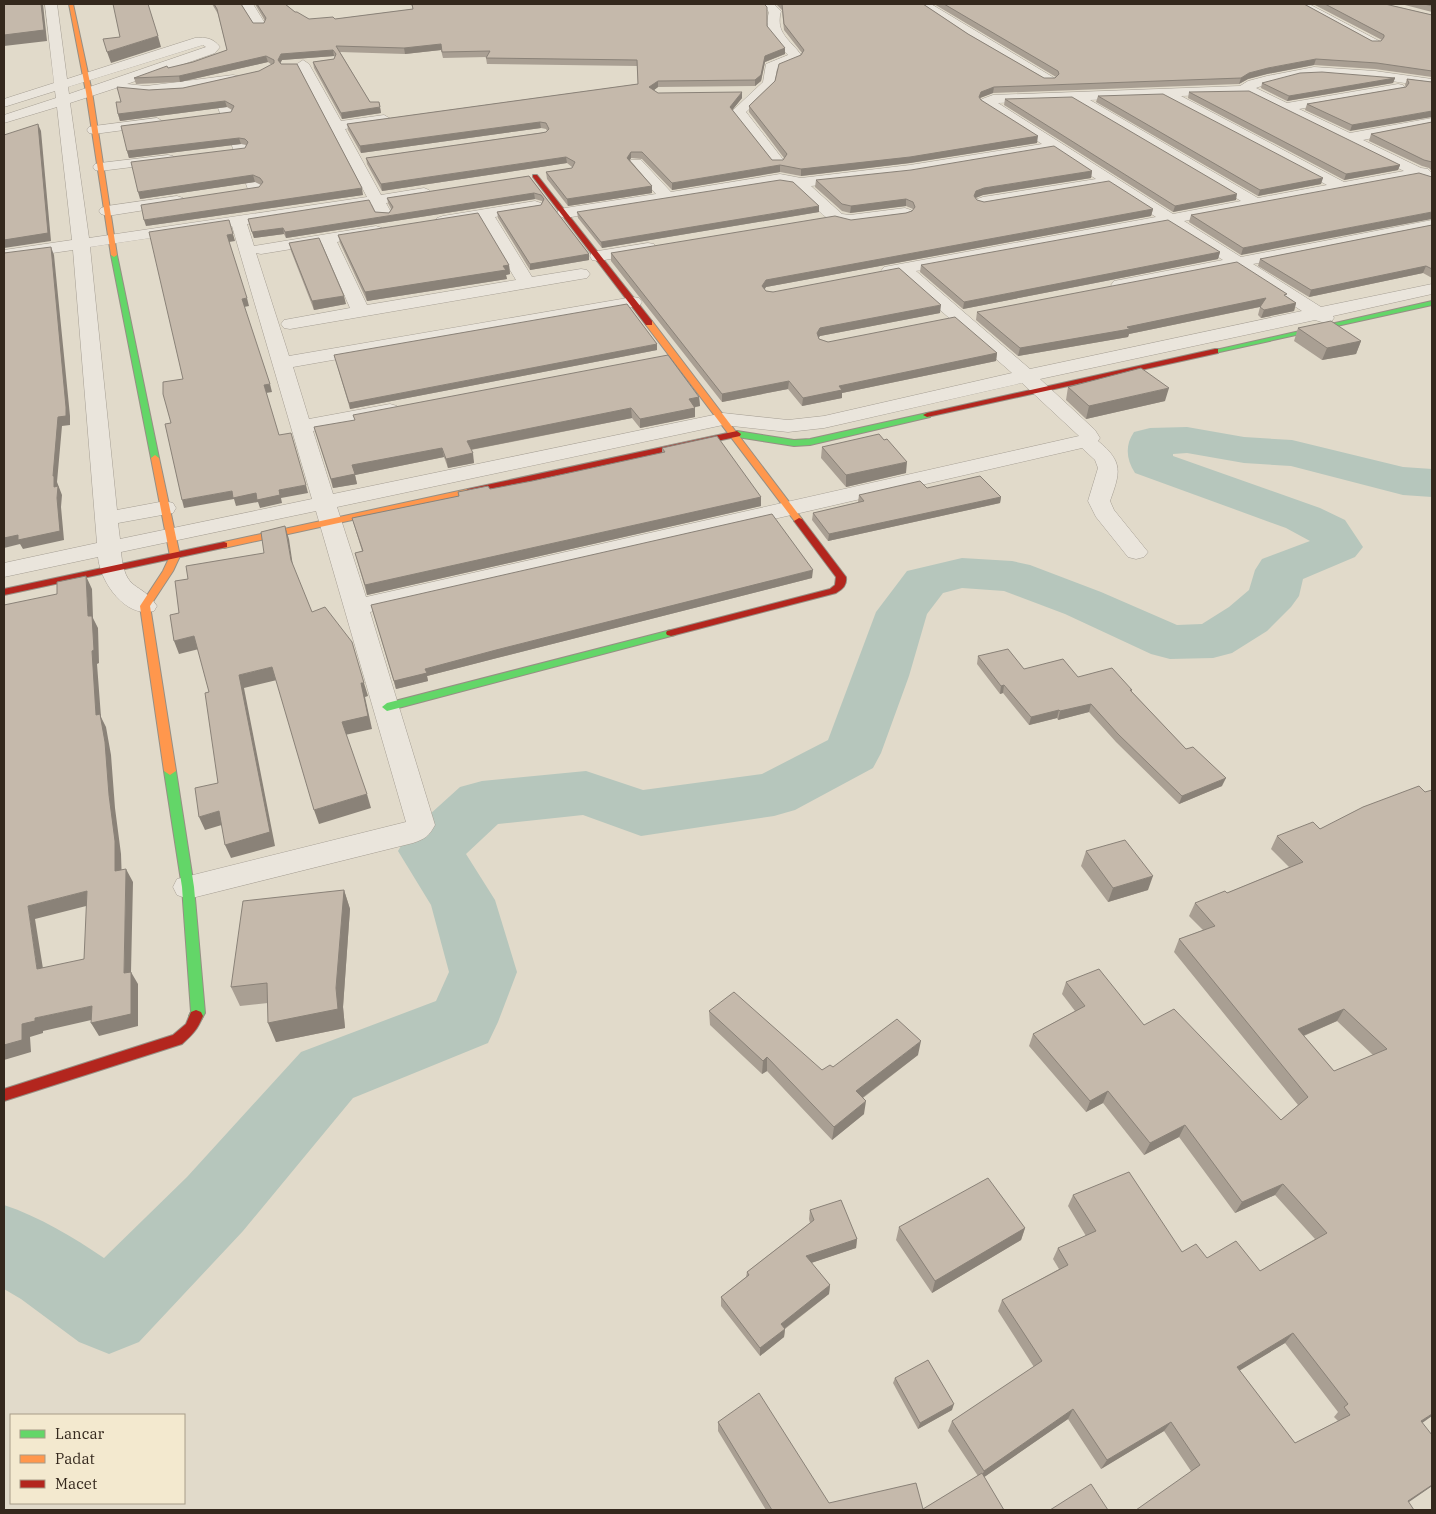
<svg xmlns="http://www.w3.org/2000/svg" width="1436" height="1514" viewBox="0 0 1436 1514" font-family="'IBM Plex Serif',serif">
	<rect width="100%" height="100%" fill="#e1daca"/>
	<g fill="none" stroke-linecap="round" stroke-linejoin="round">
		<path fill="#b6c6bc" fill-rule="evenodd" d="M1187 427 1244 437 1292 440 1403 467 1432 469V497L1403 495 1291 466 1244 463 1187 453 1173 454V456L1320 508 1345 520 1363 547 1355 557 1303 579 1299 596 1291 607 1267 631 1232 653 1213 658 1170 659 1151 654 1065 614 1004 591 962 588 943 593 927 614 909 676 881 753 873 768 795 810 774 816 641 836 583 815 498 824 466 854 495 900 517 972 498 1022 488 1043 353 1098 243 1231 139 1342 109 1354 79 1342 21 1299 4 1289V1205C40 1217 73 1237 104 1258L187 1177 301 1052 436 1001 449 972 431 905 398 851 408 834 460 787 482 781 586 771 643 790 762 774 828 740 876 612 907 571 962 558 1012 561 1030 565 1101 592 1177 625 1202 624 1229 607 1249 590 1255 570 1262 559 1310 541 1286 528 1135 473C1126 459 1125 445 1134 432L1150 428Z"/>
		<defs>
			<path id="street" d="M45 4H57L67 79 195 38C206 37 213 38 220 47L215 53 127 84 146 86 233 75 238 76 240 79 238 82 223 84 269 203 267 206H255L253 203 210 86C193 88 127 100 116 88L70 103 89 238 367 197 297 64 303 60 309 64 341 121 384 115 391 119 384 123 345 129 381 195 424 188 429 190 432 193 429 196 424 198 386 203 392 214 390 217H378L372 205 247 224 254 246 376 226 382 228 384 231 382 234 337 242 367 305 516 280 480 220 443 226 437 224 435 221 437 218 443 216 535 201 541 203 543 206 541 209 495 217 532 277 581 269 587 270 590 274 587 278 581 279 290 329 284 328 281 324 284 320 350 308 322 244 261 254 256 253 289 356 633 297 639 298 642 302 639 306 633 307 293 367 309 419 390 404 397 406 400 410 397 414 390 416 313 431 333 494 723 413 788 420 824 416 1012 373 899 274 890 276 884 275 881 271 884 267 1156 217 1108 186 983 207 977 205 975 202 977 199 983 197 1096 179 1053 151 910 175 811 186 842 214 850 215 905 208 911 210 913 213 911 216 905 218C882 221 849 231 829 219 811 208 803 185 780 184L565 218 559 216 557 213 559 210 565 208 656 194 629 163 631 160H641L671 192 780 174 801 178 910 165 1042 144 982 105 980 102 982 99 993 95 1240 86 1248 81 1267 76 1314 67 1375 71 1432 79V87C1375 79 1311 64 1256 88L1287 103 1398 84 1403 85 1405 88 1403 91 1398 92 1299 109 1350 133 1432 118V126L1363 140 1421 168 1428 169 1432 173V183L1417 178 1184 221 1241 257 1432 220V230L1253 264 1321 307 1432 284V294L1333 316 1334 318 1331 322 1325 323 1315 320 1040 379 1095 430 1100 438 1098 441C1124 462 1120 473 1110 501L1114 510 1148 552 1144 557 1136 559 1128 557 1096 517 1088 501 1098 468 1095 460 1082 448 370 612 435 825C429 836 425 839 413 843L188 899 177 895 173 887 177 879 406 822 316 511 121 552C125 594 140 580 157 606L154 611C126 619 100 582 98 557L4 577V563L97 543 73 250 4 260V250L72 240 57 107 4 123V115L56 98 55 91 4 107V99L54 83ZM203 45 206 47 69 94 68 87ZM1248 94 1404 171 1344 182 1181 96ZM1162 97 1327 185 1258 198 1090 100ZM1072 100 1241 201 1173 214 998 103ZM1167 224 1223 260 1114 281 1111 285 1114 289 1120 290 1235 268 1302 311 1030 369 916 271ZM232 226 312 499 120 539 118 523 173 513 176 508 173 503 165 501 117 510 90 247ZM1022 383 1079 436 366 597 337 507 723 425 788 432 824 428Z
				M241 4H253L266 25 264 28H256Z
				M762 4H774L781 11C775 34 790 39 802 56L800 59 777 69 774 86 746 112 785 162 783 165H773L731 112 763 82 766 64 788 55C775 40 763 33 769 12Z
				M917 4H931L1056 79 1054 82H1044L968 38Z
				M1295 4H1309L1381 42 1379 45H1371Z
				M157 118 164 122 162 125 94 134 89 133 87 130 89 127 94 126Z
				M168 155 173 156 175 159 173 162 100 171 95 170 93 167 95 164 100 163Z
				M177 196 183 198 185 201 183 204 107 216 101 214 99 211 101 208 107 206Z
				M648 243 654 244 656 248 654 252 598 261 592 260 590 256 592 252 598 251Z"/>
			<path id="fast" d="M114 253 117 255 159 458 155 461 151 458 111 255Z
				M1432 301V305L1215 353 1211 351Z
				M927 413H930V417L810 445 794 446 737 437 733 434 737 431 794 440 810 439Z
				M671 630 675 631 676 633 675 635 387 711 382 707 387 703Z
				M170 767 176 771 194 887 205 1013 201 1020 196 1022 191 1020 189 1016 191 1012 182 887 164 771Z"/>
			<path id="slow" d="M69 4H73L92 92 117 255 114 257 111 255 86 92Z
				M646 321H652L802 519V523H796L646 325Z
				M155 455 159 458 180 556 173 571 150 606 176 771 170 775 164 771 140 606 163 571 170 556 151 458Z
				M468 489 472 492 471 494 224 548 219 545 224 542Z"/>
			<path id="jam" d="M533 175H537L652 321V325H646L533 177Z
				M1215 349H1218V353L927 417 923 415 927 413Z
				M737 431 741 434 740 436 468 495 464 492 468 489Z
				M799 518 802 519 846 577C847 585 843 589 836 593L671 636 667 635 666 633 667 631 830 589 835 585 836 577 794 521Z
				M224 542 227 543V547L4 595V589Z
				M196 1010 201 1012 203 1016C197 1030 193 1034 182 1044L4 1101V1089L173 1035 186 1024 191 1012Z"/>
		</defs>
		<use href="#street" stroke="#a69f94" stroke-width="1"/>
		<use href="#fast" stroke="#968f84" stroke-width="2"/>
		<use href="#slow" stroke="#968f84" stroke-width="2"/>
		<use href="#jam" stroke="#968f84" stroke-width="2"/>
		<use href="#street" fill="#eae5dc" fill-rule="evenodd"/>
		<use href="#fast" fill="#63d668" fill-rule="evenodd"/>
		<use href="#slow" fill="#ff974d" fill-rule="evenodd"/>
		<use href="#jam" fill="#b3261e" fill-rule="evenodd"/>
	</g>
	<path fill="#a99f93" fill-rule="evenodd" d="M212 4H241L253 23H264L265 21 255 4H285L295 12 309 19H335L413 9 411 4H764L767 26 785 54 765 62 761 81 755 86 658 87 654 90 658 93 742 98 732 110 772 160H783L784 158 749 112V106L775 81 802 53 784 30 782 10 776 4H923L968 34 1044 78H1055L1056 77 934 4H1304L1372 41H1381L1382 40 1313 4H1386L1432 15V77L1375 69 1314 65 1267 74 1248 79 1239 84 993 93 980 98 981 100 1037 143 910 163 801 176 780 172 672 190 642 159 631 158 630 160 652 186V193L568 206 547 179 546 172 572 168V167L567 163 382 191 367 164 366 158 546 132 547 131 546 129 541 128 361 153 348 130 347 124 638 84 637 66 487 64 486 58 487 57 443 58 441 50 405 54 340 52 370 102H379L381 113 342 119 314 68 313 62 334 59 335 57 334 56 282 60 280 63 363 195 146 226 259 187 261 185 255 182 140 199 245 148 246 145 241 144 129 158 127 151 231 112 232 110 227 107 120 121 118 114 121 102 149 90 183 88 259 71 272 65 268 62 180 82 136 84 134 78 193 62 227 50 218 14Z
		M1401 4H1432V12Z
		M1395 78 1393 83 1287 101 1261 88 1262 83Z
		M1407 79 1432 82 1350 131 1305 110 1307 104 1406 87 1405 85Z
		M1189 92 1400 165 1398 170 1344 180 1188 98Z
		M1098 96 1321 184 1258 196 1096 102Z
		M1005 99 1236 200 1173 212 1004 105Z
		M1432 122V171L1429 168 1422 166 1369 141 1371 134Z
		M1092 171 1091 178 983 195 976 198 977 200 984 202 1153 209 1151 216 766 287 764 289 766 291 940 313 820 336 818 338 819 339 828 342 997 353 996 361 842 393V398L802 406 788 389 722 402 611 261V253L906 213 913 210V209L906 206 850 213 842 211 815 187 816 180Z
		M529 176 589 254V260L530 270 498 218 497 212 541 205 542 202V201L535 199 286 238 284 234 254 238 248 219 375 212 389 213 391 209 388 203 387 198Z
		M1432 177 1241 255 1189 222 1191 215Z
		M577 212H819L602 248 578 218Z
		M1432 225V278L1423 273 1309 297 1258 266 1260 259Z
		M338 235 509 265 510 274 506 275 507 279 367 301 340 243Z
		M289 243 346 304 314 310 291 251Z
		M1220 252 1218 259 963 309 920 272 921 265Z
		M1286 296 1296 303 1294 311 1261 318 1258 315 1260 307 1129 334 1128 337 1018 356 976 320 977 312Z
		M1298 328 1361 341 1356 354 1322 360 1294 341Z
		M657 350 350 409 334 355Z
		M1068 387 1165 401 1086 419 1066 400Z
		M699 397 700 406 695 407V417L640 428 632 418 471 450 474 463 448 468 444 457 355 475 357 484 333 488 314 427Z
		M822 447 906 473 846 487 821 458Z
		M662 448 761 497V506L367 595 355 553 362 551 352 518 459 496 458 492 490 489 532 481 662 453Z
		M927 488 1001 497 1000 503 828 541 812 520 813 513 859 503 858 502 859 495Z
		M812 578 497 658 427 676 428 681 396 689 371 605Z
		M978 656 1024 669 1078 677 1132 690V692L1186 749 1222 786 1179 804 1116 742 1089 712 1058 720 1057 718 1029 725 1003 693 1000 694 977 664Z
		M1419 786 1422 1423 1432 1486 1409 1502 1191 1471 1164 1431 1101 1469 1068 1419 984 1477 1004 1510H766L718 1431V1422L829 1503 923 1509 978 1476 948 1431 952 1421 1034 1367 998 1311 1002 1300 1059 1269 1053 1259 1058 1248 1086 1236 1068 1206 1073 1195 1182 1252 1260 1271 1315 1239 1275 1195 1235 1213 1179 1137 1144 1155 1103 1103 1086 1112 1029 1046 1033 1034 1075 1011 1062 994 1066 982 1144 1025 1281 1120 1298 1105 1174 952 1179 939 1203 930 1189 916 1195 903 1227 893 1289 867 1271 849 1277 836 1320 829ZM1337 1021 1373 1055 1334 1071 1304 1036ZM1285 1343 1338 1412 1334 1417 1338 1421 1295 1443 1239 1370Z
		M1086 851 1148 890 1108 902 1081 866Z
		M344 890 350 909 343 1007 345 1028 276 1042 268 1003 240 1006 231 987Z
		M709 1011 822 1070 833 1067 918 1055 863 1098 864 1114 832 1140 767 1071 762 1074 710 1025Z
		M810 1210 857 1239 856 1248 811 1263 830 1285 829 1294 785 1329 784 1337 760 1356 721 1306V1297L746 1277 747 1272 810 1223 809 1219Z
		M899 1227 1025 1228 1021 1240 932 1293 896 1240Z
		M895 1378 952 1410 918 1429 893 1383Z"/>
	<path fill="#8a8278" d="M41 4H44H43L47 41 4 46V35Z
		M158 36 161 47 111 63 107 52Z
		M441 44V50L405 54 404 48Z
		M785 48V54L765 62 761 81 755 86V80L765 56Z
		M333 50 334 56 282 60 279 66 278 60 281 54Z
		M266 56 268 62 180 82 179 76Z
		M1316 59 1314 65 1267 74 1248 79 1239 84 1241 78 1249 73 1268 68Z
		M1395 78 1393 83 1287 101 1289 96Z
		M658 81V87L649 94V87Z
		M994 87 993 93 980 98 979 97 981 92Z
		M742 92V98L730 113V107Z
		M225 101 227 107 120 121 118 114Z
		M380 107 381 113 342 119 341 113Z
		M1432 111V117L1350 131 1352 125Z
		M540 122 541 128 361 153 360 146Z
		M38 124 41 131 51 241 4 248V240Z
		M1038 136 1037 143 910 163 801 176V169Z
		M239 138 241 144 129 158 127 151Z
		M631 152V158L628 164 627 158Z
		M566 157 567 163 382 191 381 184Z
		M780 165V172L672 190V183Z
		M1400 165 1398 170 1344 180 1346 174Z
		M1092 171 1091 178 983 195 975 198 974 196 976 191 984 188Z
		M253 175 255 182 140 199 138 192Z
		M1323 178 1321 184 1258 196 1260 190Z
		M652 186V193L568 206 567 199Z
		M362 188 363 195 146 226 144 220Z
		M534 193 535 199 286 238 285 232Z
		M1237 194 1236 200 1173 212 1175 206Z
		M906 199V206L850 213 851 206Z
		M819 206V212L602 248 601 242Z
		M1153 209 1151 216 766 287 762 294V286L766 280Z
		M1432 212V219L1241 255 1243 248Z
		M283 228 284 234 254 238 252 232Z
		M233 234 235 241 229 242 227 235Z
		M51 247 54 255 70 416V425L62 426 57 482 62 495 61 507 64 540 23 549 20 544 4 548V538L54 487 53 476Z
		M1220 252 1218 259 963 309 964 302Z
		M589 254V260L530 270V264Z
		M509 265 510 274 506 275 507 279 367 301 365 292Z
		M1426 266 1423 273 1309 297 1311 290Z
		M344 296 346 304 314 310 312 301Z
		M247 298 249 306 244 307 242 299Z
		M1266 298 1264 306 1129 334 1128 337 1018 356 1020 348Z
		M1296 303 1294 311 1261 318 1264 310Z
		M941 305 940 313 820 336 816 341 817 333 820 328Z
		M1361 341 1356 354 1322 360 1327 348Z
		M657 344V350L350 409 349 403Z
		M997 353 996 361 842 393V398L802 406 803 398 839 386Z
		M789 381 788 389 722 402V394Z
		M270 384 272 392 266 393 264 385Z
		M1169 388 1165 401 1086 419 1089 406Z
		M699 397 700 406 689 408V399Z
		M631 408 632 418 469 450 467 441Z
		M695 408V417L640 428V419Z
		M442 448 444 457 355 475 357 484 333 488 331 479 352 465Z
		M473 453 474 463 448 468 446 459Z
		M907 462 906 473 846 487V475Z
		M306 485 308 493 281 498 282 503 260 508 258 502 236 506 234 499 184 508 182 500 232 491 279 490Z
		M761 497V506L367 595 365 585Z
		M1001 497 1000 503 828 541 829 534Z
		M285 526 289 539 294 573 291 560Z
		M813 570 812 578 497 658 427 676 428 681 396 689 394 681 425 669 496 650Z
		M86 576 92 589 93 618 98 628 99 663 97 664 101 717 106 727 111 755 115 808 121 854 122 884 115 871 109 795 96 715 88 616Z
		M194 636 199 649 179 654 174 641Z
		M272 667 277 680 244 688 275 846 231 858 225 845 239 675Z
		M361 683H364L368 696 365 697 372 729 345 735 342 722Z
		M1004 685 1003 693 1000 694 1001 686Z
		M1091 704 1089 712 1058 720 1060 711Z
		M1059 710 1057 718 1029 725 1031 717Z
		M1226 778 1222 786 1179 804 1182 796Z
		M367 794 371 808 319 824 314 810Z
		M219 811 225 824 205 830 199 817Z
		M126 869 133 882 131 972 138 984V1026L99 1036 91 1023 124 973Z
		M1153 876 1148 890 1108 902 1113 888Z
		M344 890 350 909 343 1007 345 1028 276 1042 268 1023 336 988Z
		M87 891 94 904 35 919 45 981 37 969 28 906Z
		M92 1006 100 1018 43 1031V1033L30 1037 31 1052 4 1060V1045L22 1024 35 1018Z
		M1344 1009 1337 1021 1291 1041 1298 1029Z
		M921 1041 918 1055 854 1104 856 1091Z
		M767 1057V1071L762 1074 763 1061Z
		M1108 1091 1103 1103 1086 1112 1090 1101Z
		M866 1101 864 1114 832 1140 834 1127Z
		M1185 1125 1179 1137 1144 1155 1150 1143Z
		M1283 1184 1275 1195 1235 1213 1242 1202Z
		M1025 1228 1021 1240 932 1293 935 1281Z
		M857 1239 856 1248 805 1265 806 1256Z
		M830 1285 829 1294 780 1332 781 1324Z
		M785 1329 784 1337 760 1356V1348Z
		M1293 1333 1285 1343 1229 1377 1237 1367Z
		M954 1404 952 1410 918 1429 920 1423Z
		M1073 1409 1068 1419 980 1480 984 1471Z
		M1432 1414V1416L1411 1431 1421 1421Z
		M1171 1422 1164 1431 1101 1469 1107 1460Z
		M1432 1485V1486L1397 1510 1408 1501Z"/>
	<path fill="#c5b9ab" stroke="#8a8278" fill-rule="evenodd" d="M4 4H41L44 30 4 35Z
		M113 4H148L158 36 107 52 103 39 120 37Z
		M214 4H241L253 23H264L266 18 257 4H285L295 12H297L309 19 333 17 335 19 413 9 412 4H764L767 7V26L785 48 765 56 761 75 755 80 658 81 649 87 658 93 742 92 730 107 772 160H783L787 154 749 106 775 81 779 64 801 55 804 50 784 24 782 4H923L968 34 1044 78H1055L1059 74 1058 71 944 4H1304L1372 41H1381L1384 37V35L1325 4H1385L1432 15V71L1377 63 1316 59 1268 68 1249 73 1241 78 994 87 981 92 979 97 981 100 1038 136 910 157 801 169 780 165 672 183 642 152H631L627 158 652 186 567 199 546 172 572 168 575 162 566 157 381 184 366 158 541 133 546 132 549 129 546 123 540 122 360 146 347 124 638 84 637 60 486 58 490 51 442 52 441 44 404 48 336 46 370 102H379L380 107 341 113 313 62 334 59 336 54 333 50 281 54 278 60 281 64H297L362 188 144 220 141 205 259 187 263 182 260 178 253 175 138 192 131 162 245 148 248 142 245 139 239 138 127 151 121 126 231 112 234 106 225 101 118 114 116 102H121L117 87 149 90 183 88 259 71 274 63V60L266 56 179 76 134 78 167 66 168 68 193 62 227 50 217 9Z
		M1424 4H1432V6Z
		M1322 72 1395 78 1289 96 1262 83 1300 73Z
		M1407 79 1432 82V111L1352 125 1307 104 1406 87 1409 83Z
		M1249 91 1400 165 1346 174 1189 92Z
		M1163 94 1323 178 1260 190 1098 96Z
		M1072 97 1237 194 1175 206 1005 99Z
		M1432 122V162L1424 160 1371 134Z
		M38 124 48 233 4 240V135Z
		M1054 146 1092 171 984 188 976 191 974 196 977 200 984 202 1109 181 1153 209 766 280 762 286 766 291 773 292 899 268 941 305 820 328 817 333 819 339 828 342 955 317 997 353 839 386 842 390 803 398 789 381 722 394 611 253 835 216 851 220 906 213 912 211 915 207 913 202 906 199 851 206 842 204 816 180 911 170Z
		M1419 173 1432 177V212L1243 248 1191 215Z
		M529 176 589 254 530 264 497 212 541 205 544 199 541 195 534 193 285 232 283 228 252 232 248 219 369 200 375 212 389 213 393 207 387 198Z
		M780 180 793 182 819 206 601 242 577 212Z
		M478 213 509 265 503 266 506 270 365 292 338 235Z
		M229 220 233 234 227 235 247 298 242 299 270 384 264 385 279 435 291 433 306 485 279 490 280 495 257 500 256 493 233 498 232 491 182 500 165 424 171 423 163 394V382L183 379 149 232Z
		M1168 220 1220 252 964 302 921 265Z
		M1432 225V269L1426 266 1311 290 1260 259Z
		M319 238 344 296 312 301 289 243Z
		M51 247 66 407V416L58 417 53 476H54V487L58 486 57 498 60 531 18 540V535L4 538V253Z
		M1237 262 1287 294 1284 295 1296 303 1264 310 1260 307 1266 298 1127 327 1130 329 1020 348 977 312Z
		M627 304 657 344 349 403 334 355Z
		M1331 321 1361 341 1327 348 1298 328Z
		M668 355 699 397 689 399 695 408 640 419 631 408 467 441 473 453 446 459 442 448 352 465 355 474 331 479 314 427 355 420 353 415Z
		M1141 368 1169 388 1089 406 1068 387Z
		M879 434 884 440 887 439 907 462 846 475 822 447Z
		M717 436 761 497 365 585 355 553 363 551 352 518 459 496 458 492 488 486 490 489 532 481 665 452 662 448Z
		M980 476 1001 497 829 534 813 513 864 501 859 495 920 481 927 488Z
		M772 514 813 570 496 650 425 669 427 673 394 681 371 605Z
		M285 526 291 560 312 612 325 607 352 642 364 683H361L368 716 342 722 367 794 314 810 272 667 239 675 270 832 225 845 219 811 199 817 195 788 218 783 205 693 209 692 194 636 174 641 170 615 179 613 175 581 188 579 186 566 264 553 261 532Z
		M86 576 88 616H92L94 650 92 651 96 715 100 714 105 742 109 795 115 841V871L126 869 124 973 131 972V1014L91 1023 92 1006 35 1018V1021L22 1024V1040L4 1045V605L57 594V582ZM87 891 84 959 37 969 28 906Z
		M1008 649 1024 669 1063 659 1078 677 1112 668 1132 690H1130L1186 749 1193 747 1226 778 1182 796 1118 734 1091 704 1060 711 1059 710 1031 717 1004 685 1001 686 978 656Z
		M1419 786 1425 792 1432 790V1414L1421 1421 1432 1435V1485L1408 1501 1414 1510H1136L1200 1465 1171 1422 1107 1460 1073 1409 984 1471 952 1421 1042 1361 1002 1300 1068 1265 1058 1248 1096 1231 1073 1195 1129 1172 1182 1252 1196 1244 1207 1258 1236 1241 1260 1271 1327 1233 1283 1184 1242 1202 1185 1125 1150 1143 1108 1091 1090 1101 1033 1034 1085 1006 1066 982 1099 969 1144 1025 1174 1009 1281 1120 1308 1097 1179 939 1215 926 1195 903 1225 891 1227 893 1303 862 1277 836 1313 822 1320 829 1363 807ZM1344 1009 1387 1049 1334 1071 1298 1029ZM1293 1333 1348 1404 1344 1407 1350 1415 1295 1443 1237 1367Z
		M1125 840 1153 876 1113 888 1086 851Z
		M344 890 336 988 338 1009 268 1023 267 983 231 987 243 901Z
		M734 992 822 1070 830 1065 833 1067 897 1019 921 1041 856 1091 866 1101 834 1127 767 1057 763 1061 709 1011Z
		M988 1178 1025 1228 935 1281 899 1227Z
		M841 1200 857 1239 806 1256 830 1285 781 1324 785 1329 760 1348 721 1297 749 1275 747 1272 814 1220 810 1210Z
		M928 1360 954 1404 920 1423 895 1378Z
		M759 1393 829 1503 916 1483 923 1509 982 1473 1004 1510H772L718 1422Z
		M1091 1484 1108 1510H1050Z"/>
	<rect width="1436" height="1514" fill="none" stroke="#34281d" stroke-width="10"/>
	<rect x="10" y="1414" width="175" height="90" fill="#f3e9cf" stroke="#a79c88"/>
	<rect x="20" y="1430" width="25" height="8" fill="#63d668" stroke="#a79c88"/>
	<text x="55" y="1439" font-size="15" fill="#34281d">Lancar</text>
	<rect x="20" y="1455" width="25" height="8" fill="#ff974d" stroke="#a79c88"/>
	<text x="55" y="1464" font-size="15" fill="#34281d">Padat</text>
	<rect x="20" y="1480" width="25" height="8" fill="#b3261e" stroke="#a79c88"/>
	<text x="55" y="1489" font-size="15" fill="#34281d">Macet</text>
</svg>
